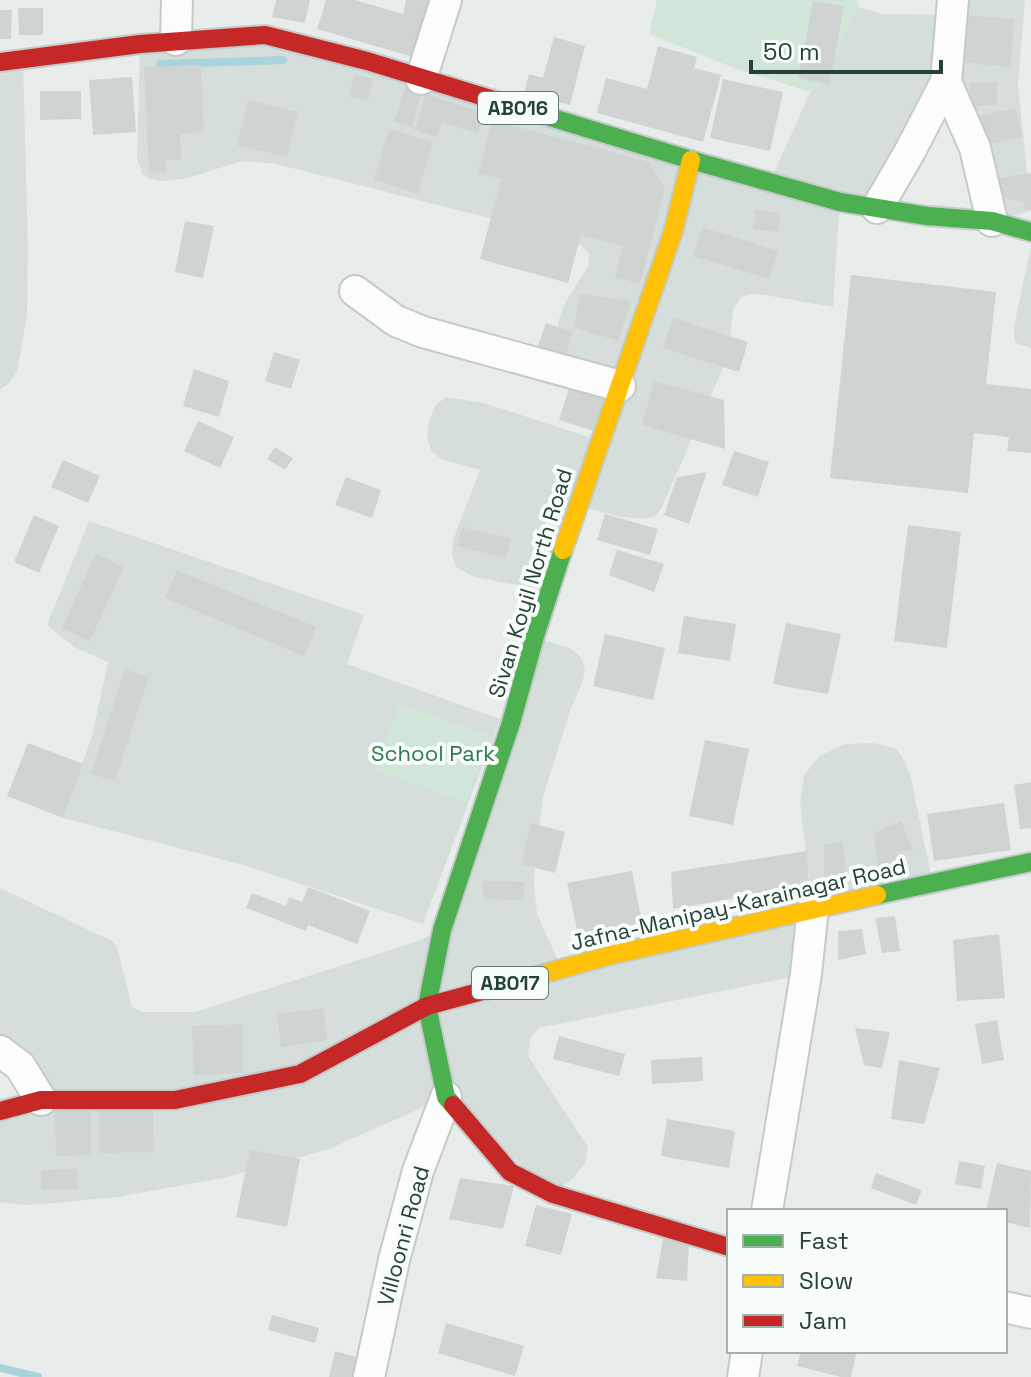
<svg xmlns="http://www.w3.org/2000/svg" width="1031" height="1377" viewBox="0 0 1031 1377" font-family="'Space Grotesk',sans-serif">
	<rect width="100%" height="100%" fill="#e8edeb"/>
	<path fill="#d6dedb" d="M953 0H1025L1018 84 1031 211 992 221 947 84 877 208 840 202 833 307 765 295 752 294 741 297 733 310 728 357 661 509 654 517 641 519 616 516 577 505 550 591 474 577 456 567 452 554 453 540 480 470 441 459 431 451 427 437 429 421 436 405 446 397 484 403 601 441 572 363 557 348 558 322 566 301 588 266 589 254 578 242 565 235 473 214 276 164 245 161 236 163 184 179 160 181 149 179 142 173 137 158 140 44 265 35 770 182 810 92 823 78 859 7 882 14 951 15Z
		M23 60 28 249 27 316 17 372 6 386 0 389V62Z
		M1031 246V348L1018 344 1014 340V327Z
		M89 521 364 615 347 664 500 719 423 924 240 864 63 818 92 736 108 662 74 647 47 625Z
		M533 637 570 648 581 657 585 670 582 684 571 708 543 797 536 855 534 883 537 914 562 969 813 909 800 803 804 775 820 756 845 744 873 743 895 748 902 756 910 774 933 884 813 909 806 974 539 1028 530 1039 528 1056 588 1147 585 1164 574 1177 553 1194 446 1097 329 1149 223 1178 117 1197 54 1203 23 1205 0 1202V1111L40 1100 0 1051V888L112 941 116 945 119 955 132 1007 143 1012H195L412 943 442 930Z"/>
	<path fill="#d1e6d8" d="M657 0H857L859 7 823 78 810 92 734 68 649 34Z
		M399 704 490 736 467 802 375 770Z"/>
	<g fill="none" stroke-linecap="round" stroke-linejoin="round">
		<path stroke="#a9d4db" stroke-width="8" d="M160 64 283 60
			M0 1368 38 1377"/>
	</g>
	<path fill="#cfd4d2" d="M276 0H310L305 23 272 17Z
		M326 0H355L403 14 406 0H437L420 59 317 29Z
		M813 1 844 6 830 84 798 78Z
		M18 8H43V35H19Z
		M0 10H12L11 39H0Z
		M964 15 1014 19 1011 67 960 62Z
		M554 37 585 46 570 105 524 93 529 74 543 78Z
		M658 46 697 57 694 68 721 75 703 142 597 113 606 78 647 89Z
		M201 65 204 132 180 134 181 160H166V172L149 173 144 67Z
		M355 74 373 79 368 101 349 96Z
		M132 77 136 132 93 135 89 80Z
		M723 79 783 92 770 151 710 138Z
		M997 82V105L971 106 970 83Z
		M405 87 422 92 412 127 394 122Z
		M40 91H81V119L40 120Z
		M426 94 484 113 478 133 442 122 437 137 415 130Z
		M248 100 298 112 287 157 237 145Z
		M1016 108 1022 137 983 145 977 116Z
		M492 120 649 162 665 189 640 284 615 277 623 246 581 235 568 283 480 259 501 179 478 173Z
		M389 129 433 142 418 194 374 180Z
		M1028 173 1031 174V210L1023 209 1024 202 995 196 997 179Z
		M755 210 781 213 778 232 753 229Z
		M185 221 214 226 203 278 175 272Z
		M702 227 778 251 769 279 693 256Z
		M851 275 996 292 986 384 1031 389V453L1007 451 1009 437 974 433 968 493 830 478Z
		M579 294 631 301 618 341 575 328Z
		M673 318 748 342 739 372 663 348Z
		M546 323 572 332 563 368 534 356Z
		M274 352 300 360 291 389 265 381Z
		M194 369 229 381 219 417 183 406Z
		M654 381 724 400 725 449 642 425Z
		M570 385 605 397 594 431 559 420Z
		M198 421 234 437 220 468 184 451Z
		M275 447 293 458 285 470 267 459Z
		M734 451 769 462 758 497 722 485Z
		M63 460 100 476 88 503 51 487Z
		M707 472 689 524 664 515 677 477Z
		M346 477 381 490 372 518 335 505Z
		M605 514 658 529 650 555 597 540Z
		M34 515 59 526 39 573 14 562Z
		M908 525 961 532 947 648 894 641Z
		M462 527 511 539 506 558 457 546Z
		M617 550 664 564 654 592 609 575Z
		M96 553 124 567 90 641 62 628Z
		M177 570 316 627 304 656 165 598Z
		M684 616 736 624 730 661 678 653Z
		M786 623 841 634 828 694 773 684Z
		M605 634 665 648 653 700 593 686Z
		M125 669 149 677 115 781 91 774Z
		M705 740 749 749 733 825 689 816Z
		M28 743 83 764 63 818 7 796Z
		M1031 782V828L1020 829 1014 785Z
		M1004 803 1011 850 934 861 927 814Z
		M901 821 913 850 897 852 899 866 878 869 874 833Z
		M531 823 565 832 555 873 521 864Z
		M843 842 846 875 824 878V845Z
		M807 851 809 885 673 909 671 872Z
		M632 871 642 923 578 934 567 883Z
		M483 881 524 882V900L483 899Z
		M308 887 370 911 357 944 308 925 306 931 246 908 252 893 286 906 289 897 302 902Z
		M895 916 900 951 882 953 875 918Z
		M862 929 866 954 838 960V931Z
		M999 934 1005 998 957 1001 953 940Z
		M323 1008 327 1040 281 1047 277 1014Z
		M997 1020 1004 1060 982 1064 975 1024Z
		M242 1024 243 1073 194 1075 192 1026Z
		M855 1028 890 1032 882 1068 864 1065Z
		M559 1036 625 1054 619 1076 553 1059Z
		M702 1057 703 1081 652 1084 651 1060Z
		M899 1060 940 1068 924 1124 891 1119Z
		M153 1108 154 1152 99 1153 98 1109Z
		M55 1109H91V1155L56 1156Z
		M667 1119 735 1131 729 1168 661 1156Z
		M250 1150 300 1159 287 1227 236 1217Z
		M959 1161 985 1166 981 1189 955 1184Z
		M997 1163 1031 1171 1030 1228 1005 1222V1211H986Z
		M77 1169 78 1189 41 1190V1170Z
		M876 1173 922 1190 916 1205 871 1188Z
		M460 1178 514 1186 503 1229 449 1219Z
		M536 1205 572 1214 561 1255 525 1246Z
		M664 1234 689 1242 687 1281 656 1278Z
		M272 1315 319 1328 315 1343 268 1330Z
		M446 1323 524 1346 515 1376 438 1353Z
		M335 1351 370 1361 368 1377H329Z
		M801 1351H857L851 1377H841L797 1366Z"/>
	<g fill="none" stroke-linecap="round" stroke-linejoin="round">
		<defs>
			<path id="street" d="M176 40 177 0
				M421 79 446 0
				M946 82 953 0
				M877 208 909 153 946 82 975 148 992 221
				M355 291 396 321 423 332 620 386
				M0 1051 20 1066 41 1100
				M767 1211 806 974 813 909
				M1005 1307 1031 1313
				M369 1377 394 1260 418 1171 446 1097
				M743 1377 747 1351"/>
			<path id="fast" d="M533 112 691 160 840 202 927 216 992 221 1031 232
				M877 895 1031 862
				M453 1105 446 1097 427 1006 442 930 511 723 535 636 563 550"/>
			<path id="slow" d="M563 550 673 232 691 160
				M486 990 611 955 877 895"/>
			<path id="jam" d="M0 62 140 44 265 35 367 61 533 112
				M453 1105 510 1172 553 1194 729 1247
				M0 1111 41 1100H175L300 1074 427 1006 486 990"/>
		</defs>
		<use href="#street" stroke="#c5cac8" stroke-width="34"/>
		<use href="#fast" stroke="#c3cbc8" stroke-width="22"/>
		<use href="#slow" stroke="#c3cbc8" stroke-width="22"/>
		<use href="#jam" stroke="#c3cbc8" stroke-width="22"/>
		<use href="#street" stroke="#fcfcfc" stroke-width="30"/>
		<use href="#fast" stroke="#4caf50" stroke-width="18"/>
		<use href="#slow" stroke="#ffc107" stroke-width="18"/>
		<use href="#jam" stroke="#c62828" stroke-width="18"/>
	</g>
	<g text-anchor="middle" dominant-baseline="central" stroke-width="8" stroke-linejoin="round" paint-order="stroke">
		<g fill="#f7fbf9" stroke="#637a73" stroke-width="2">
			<rect x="478" y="92" width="80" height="32" rx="6"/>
			<rect x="472" y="967" width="76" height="32" rx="6"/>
		</g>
		<g font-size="20" font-weight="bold" fill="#24423a">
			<text x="518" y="108">AB016</text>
			<text x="510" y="983">AB017</text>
		</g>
		<g font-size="22" fill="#24423a" stroke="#f7fbf9">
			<text transform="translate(530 583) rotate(-73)">Sivan Koyil North Road</text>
			<text transform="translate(738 904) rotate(-13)">Jafna-Manipay-Karainagar Road</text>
			<text transform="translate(403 1236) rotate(-75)">Villoonri Road</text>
		</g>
		<g font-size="22" fill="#2d7a4b" stroke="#f7fbf9">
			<text x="433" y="753">School Park</text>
		</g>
	</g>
	<rect x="727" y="1209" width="280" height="144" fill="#f7fbf9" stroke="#a3b1ad" stroke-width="2"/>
	<rect x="743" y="1235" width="40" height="12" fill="#4caf50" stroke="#a3b1ad" stroke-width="2"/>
	<text x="799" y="1249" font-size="24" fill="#24423a">Fast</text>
	<rect x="743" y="1275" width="40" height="12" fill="#ffc107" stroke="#a3b1ad" stroke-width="2"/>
	<text x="799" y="1289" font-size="24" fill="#24423a">Slow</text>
	<rect x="743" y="1315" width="40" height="12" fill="#c62828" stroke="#a3b1ad" stroke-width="2"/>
	<text x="799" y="1329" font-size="24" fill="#24423a">Jam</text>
	<path d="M751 60v12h190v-12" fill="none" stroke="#24423a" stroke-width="4"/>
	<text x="763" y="60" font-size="24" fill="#24423a" stroke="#f7fbf9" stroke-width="6" paint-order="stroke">50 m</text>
</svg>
